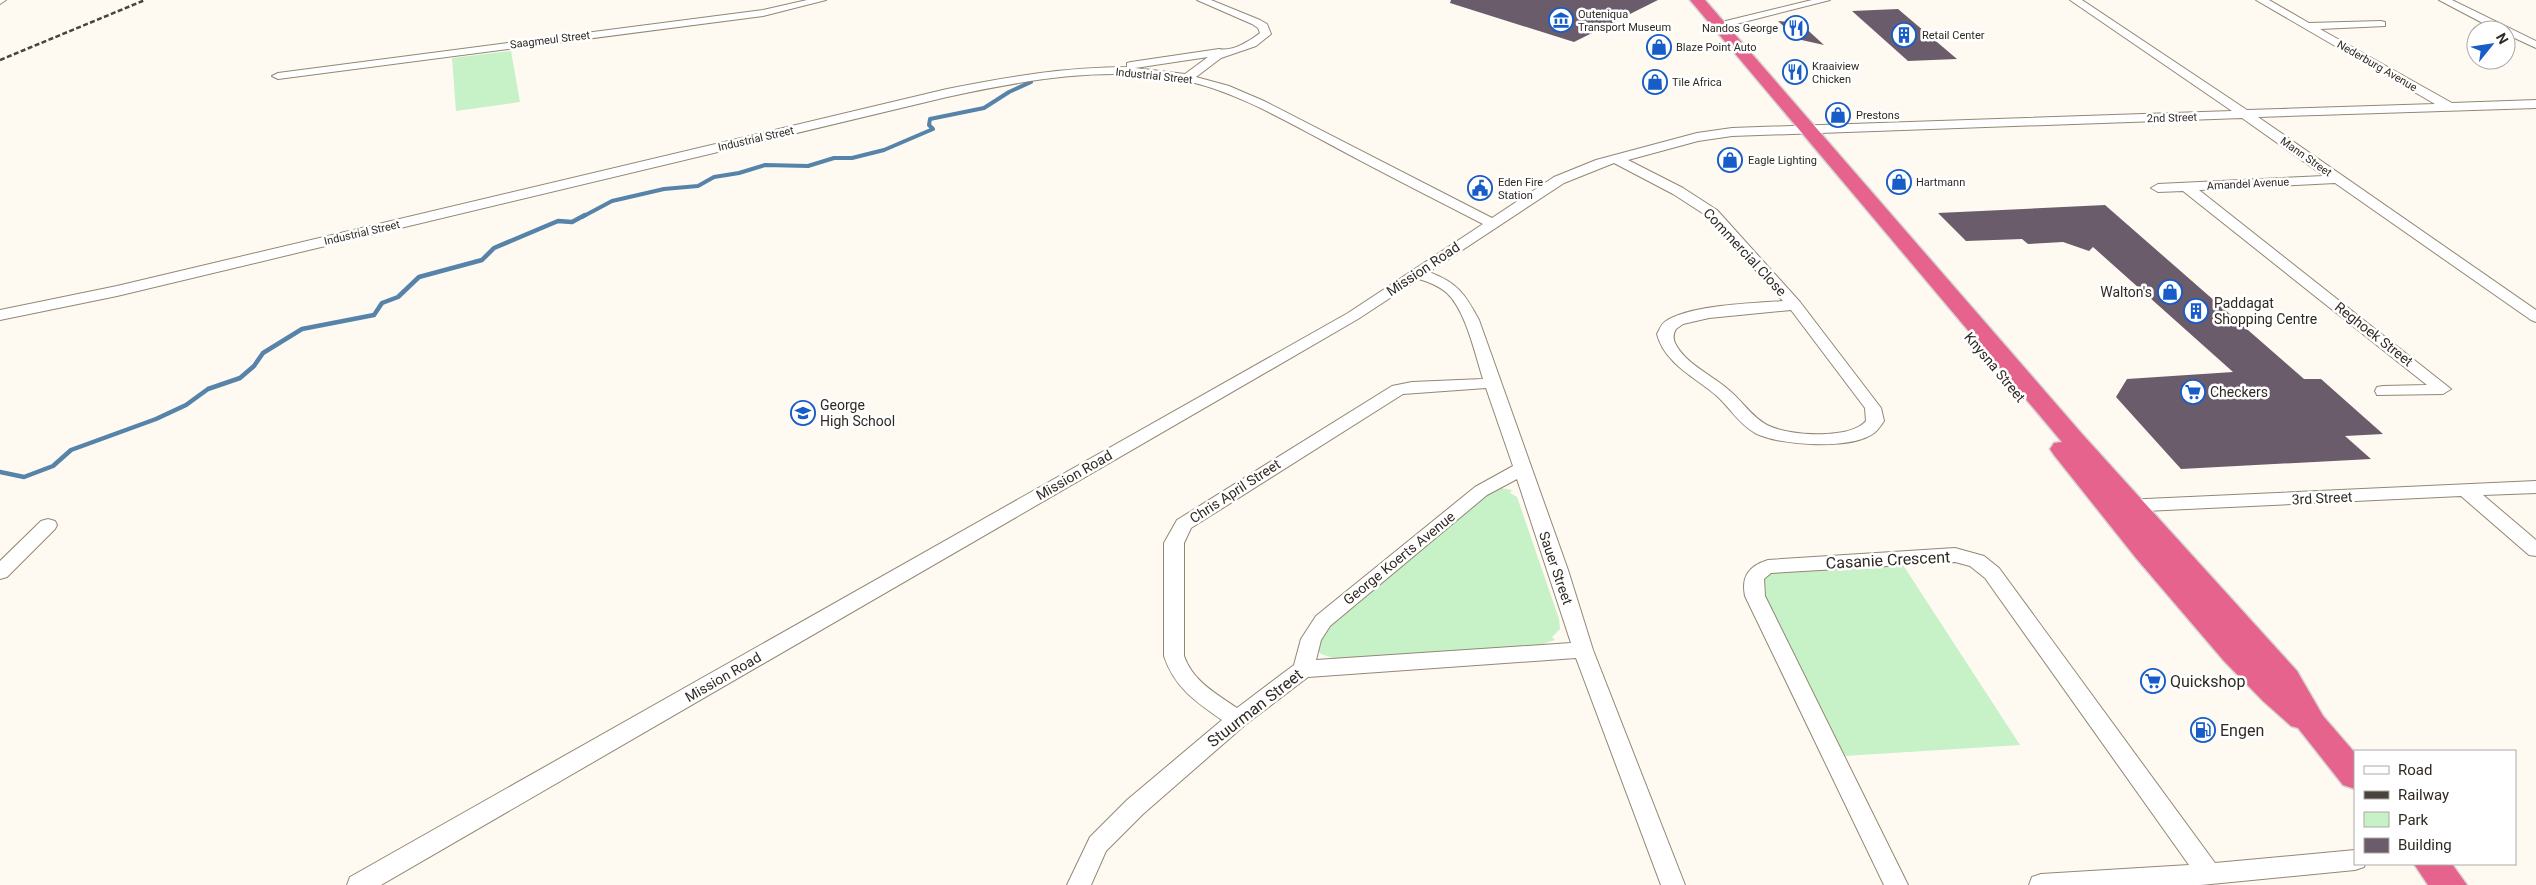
<svg xmlns="http://www.w3.org/2000/svg" width="2536" height="885" viewBox="0 0 2536 885" font-family="Roboto,sans-serif">
	<rect width="100%" height="100%" fill="#fef9f1"/>
	<path fill="#c7f1c6" d="M511 51 520 102 456 111 452 58Z
		M1501 488 1512 490 1510 493 1517 497 1559 619 1560 629 1552 637 1555 640 1539 645 1336 659 1321 654 1318 650 1321 638 1329 627 1489 492Z
		M1903 565 2020 745 1844 756 1759 589V580L1768 574 1777 572Z"/>
	<g fill="none" stroke-linecap="round" stroke-linejoin="round">
		<path stroke="#5683aa" stroke-width="4" d="M582 217 612 201 664 189 698 186 714 177 739 173 765 165 808 166 834 158H852L884 150 933 129 929 125 930 119 984 108 1009 92 1031 82"/>
		<path stroke="#5683aa" stroke-width="4.5" d="M0 472 24 477 53 466 71 450 156 419 186 405 208 389 240 378 254 366 263 353 302 329 374 315 382 303 398 297 419 277 482 260 494 248 558 221 572 222 585 215"/>
	</g>
	<path fill="#6b5c6b" d="M1451 0H1658L1574 42 1450 3Z
		M1898 9 1957 59 1908 61 1852 11Z
		M1778 21 1800 23 1824 45 1797 39Z
		M2105 205 2304 379H2321L2383 434 2345 436 2371 459 2181 469 2116 397 2127 379 2233 372 2093 247 2089 251 2063 242 2028 244 2022 239 1966 241 1938 213Z"/>
	<g fill="none" stroke-linecap="round" stroke-linejoin="round">
		<defs>
			<path id="minor" d="M0 0H6L0 4Z
				M807 0H826L763 16 278 79 272 76 278 73 763 10Z
				M1197 0H1211L1260 20 1267 24 1271 34 1256 46 1221 58 1196 77 1229 86 1264 101 1492 218 1554 177 1596 160 1697 133 1732 128 2232 111 2070 0H2082L2247 110 2435 104 2256 0H2269L2309 23 2381 21 2385 22V26L2320 29 2452 103 2536 100V108L2258 117 2536 310V322L2531 320 2335 183 2199 190 2451 389 2443 394 2377 395 2375 391 2377 387 2383 386 2427 385 2183 191 2158 192 2151 188 2158 184 2324 176 2242 118 1732 136 1698 141 1628 160 1683 188 1717 210 1800 302 1881 408 1884 421C1881 425 1878 430 1874 433 1852 450 1780 446 1755 433 1739 424 1730 408 1717 396 1696 378 1664 363 1657 334 1660 329 1661 324 1666 321 1690 305 1754 303 1783 301L1707 216 1673 194 1614 163 1564 183 1429 272C1458 283 1465 294 1479 320L1568 570 1593 650 1685 885H1661L1576 658 1308 677 1245 725 1143 814 1106 851 1091 885H1067L1090 837 1127 800 1222 720C1196 702 1174 687 1164 656V543L1177 520 1392 386 1412 382 1483 379C1475 354 1466 311 1447 293 1439 286 1429 282 1419 279L1358 319 381 885H347L350 877 1348 313 1483 224C1429 196 1375 169 1322 140 1280 118 1237 93 1191 82 1110 64 1026 80 947 97L117 296 0 320V310L117 286 947 89C1007 77 1066 67 1127 67V63L1131 62 1219 49C1232 52 1250 41 1260 33L1258 28 1252 24ZM1208 57 1185 74 1135 68ZM1791 310 1865 408 1866 421C1850 440 1788 436 1767 425 1752 417 1743 402 1730 391 1714 376 1685 364 1675 343 1673 338 1673 334 1676 329L1683 324 1709 318ZM1486 388 1513 466 1475 487 1316 616 1301 639 1294 665 1237 708C1215 693 1193 681 1184 656V543L1191 528 1403 394ZM1517 479 1571 643 1316 660 1321 640 1330 626 1487 495Z
				M1812 0H1830L1709 31 1704 28 1705 26Z
				M2439 0H2452L2536 41V48L2506 34V30H2496Z
				M2536 481V493L2483 495 2536 540V556L2529 555 2461 496 2124 512 2117 510 2115 506 2117 502 2124 500Z
				M48 519 55 521 57 525 55 529 7 577 0 579V561L41 521Z
				M1955 548 1984 556 1999 568 2215 863 2355 850V864H2365L2364 867 2355 870 2201 885H2029L2032 877 2041 874 2189 865 1985 578 1970 566 1955 562 1771 573 1764 579 1765 596 1908 885H1884L1745 596C1741 576 1749 566 1768 560Z"/>
			<path id="highway" d="M1690 0H1705L2083 435 2297 671 2323 716 2355 753V789L2343 785 2298 728 2291 726 2263 701 2224 661 2136 558 2054 455 2050 449 2054 443 2062 442Z
				M2414 864H2452L2467 885H2428Z"/>
		</defs>
		<use href="#minor" stroke="#938774" stroke-width="2"/>
		<use href="#highway" stroke="#d6d4d3" stroke-width="3"/>
		<use href="#minor" fill="#fff" fill-rule="evenodd"/>
		<use href="#highway" fill="#e6638e" fill-rule="evenodd"/>
		<path stroke="#49433c" stroke-width="2.5" stroke-dasharray="5 2.5" stroke-linecap="butt" d="M0 60 145 0"/>
	</g>
	<defs>
		<symbol id="museum-ring" viewBox="-11 -11 22 22"><circle r="9.5" fill="#fff" stroke="#175cc7" stroke-width="1.5"/><path d="M0-6L6-3V-2H-6V-3ZM-5-1h2V3h-2ZM-1-1h2V3h-2ZM3-1h2V3H3ZM-6 4H6V6H-6Z" fill="#175cc7"/></symbol>
		<symbol id="restaurant-ring" viewBox="-11 -11 22 22"><circle r="9.5" fill="#fff" stroke="#175cc7" stroke-width="1.5"/><path d="M-5-6h1v4h1v-4h1v4h1v-4h1v5L-1.5 .5V6h-2V.5L-5-1ZM5-6V6H3V1.5H1.5Q1.5-4 5-6Z" fill="#175cc7"/></symbol>
		<symbol id="building-ring" viewBox="-11 -11 22 22"><circle r="9.5" fill="#fff" stroke="#175cc7" stroke-width="1.5"/><path d="M-4-6H4V6H1V3H-1V6H-4ZM-2.5-4.3h1.7v1.8h-1.7ZM.8-4.3h1.7v1.8H.8ZM-2.5-1h1.7V.8h-1.7ZM.8-1h1.7V.8H.8Z" fill="#175cc7"/></symbol>
		<symbol id="shop-ring" viewBox="-11 -11 22 22"><circle r="9.5" fill="#fff" stroke="#175cc7" stroke-width="1.5"/><path d="M-5-2.5h2.3a2.7 3.5 0 0 1 5.4 0H5L5.5 6h-11ZM-1.5-2.5h3a1.5 2.3 0 0 0-3 0Z" fill="#175cc7"/></symbol>
		<symbol id="civic-ring" viewBox="-11 -11 22 22"><circle r="9.5" fill="#fff" stroke="#175cc7" stroke-width="1.5"/><path d="M-.6-6.5H3V-4.5H.6V-3L4-1V1h2V6H-6V1h2V-1L-.6-3ZM-1.2 2.5V6h2.4V2.5Z" fill="#175cc7"/></symbol>
		<symbol id="supermarket-ring" viewBox="-11 -11 22 22"><circle r="9.5" fill="#fff" stroke="#175cc7" stroke-width="1.5"/><path d="M-6-5.5h2.5l.6 2H6L4.5 2H-2.5L-4.4-4H-6ZM-1.5 3.2a1.3 1.3 0 1 0 .1 0ZM3 3.2a1.3 1.3 0 1 0 .1 0Z" fill="#175cc7"/></symbol>
		<symbol id="school-ring" viewBox="-11 -11 22 22"><circle r="9.5" fill="#fff" stroke="#175cc7" stroke-width="1.5"/><path d="M0-5L7-2L0 1L-7-2ZM-4 1L0 2.5L4 1V4Q0 6-4 4Z" fill="#175cc7"/></symbol>
		<symbol id="fuel-ring" viewBox="-11 -11 22 22"><circle r="9.5" fill="#fff" stroke="#175cc7" stroke-width="1.5"/><path d="M-5.5-6h7V0h2V4h1.3V-2.5L3-4.5l.8-.8L6-3V5H2.5V1h-1V6h-7ZM-4.2-4.7v3.2H.2V-4.7Z" fill="#175cc7"/></symbol>
	</defs>
	<g fill-rule="evenodd">
		<use href="#museum-ring" x="1547" y="6" width="28" height="28"/>
		<use href="#restaurant-ring" x="1782" y="14" width="28" height="28"/>
		<use href="#building-ring" x="1890" y="21" width="28" height="28"/>
		<use href="#shop-ring" x="1645" y="33" width="28" height="28"/>
		<use href="#restaurant-ring" x="1781" y="58" width="28" height="28"/>
		<use href="#shop-ring" x="1641" y="68" width="28" height="28"/>
		<use href="#shop-ring" x="1824" y="101" width="28" height="28"/>
		<use href="#shop-ring" x="1716" y="146" width="28" height="28"/>
		<use href="#shop-ring" x="1885" y="168" width="28" height="28"/>
		<use href="#civic-ring" x="1466" y="174" width="28" height="28"/>
		<use href="#shop-ring" x="2156" y="278" width="28" height="28"/>
		<use href="#building-ring" x="2182" y="297" width="28" height="28"/>
		<use href="#supermarket-ring" x="2179" y="378" width="28" height="28"/>
		<use href="#school-ring" x="789" y="399" width="28" height="28"/>
		<use href="#supermarket-ring" x="2139" y="667" width="28" height="28"/>
		<use href="#fuel-ring" x="2189" y="716" width="28" height="28"/>
	</g>
	<g text-anchor="middle" dominant-baseline="central" stroke-width="5" stroke-linejoin="round" paint-order="stroke">
		<g font-size="11" fill="#302a23" stroke="#fff" text-anchor="start">
			<text x="1578" y="14">Outeniqua<tspan x="1578" dy="13">Transport Museum</tspan></text>
			<text x="1778" y="28" text-anchor="end">Nandos George</text>
			<text x="1922" y="35">Retail Center</text>
			<text x="1676" y="47">Blaze Point Auto</text>
			<text x="1812" y="66">Kraaiview<tspan x="1812" dy="13">Chicken</tspan></text>
			<text x="1672" y="82">Tile Africa</text>
			<text x="1856" y="115">Prestons</text>
			<text x="1748" y="160">Eagle Lighting</text>
			<text x="1498" y="182">Eden Fire<tspan x="1498" dy="13">Station</tspan></text>
			<text x="1916" y="182">Hartmann</text>
		</g>
		<g font-size="11" fill="#302a23" stroke="#fff">
			<text transform="translate(550 40) rotate(-7)">Saagmeul Street</text>
			<text transform="translate(2377 66) rotate(30)">Nederburg Avenue</text>
			<text transform="translate(1154 76) rotate(6)">Industrial Street</text>
			<text transform="translate(2172 118) rotate(-2)">2nd Street</text>
			<text transform="translate(756 139) rotate(-13)">Industrial Street</text>
			<text transform="translate(2306 157) rotate(35)">Mann Street</text>
			<text transform="translate(2248 184) rotate(-3)">Amandel Avenue</text>
			<text transform="translate(362 233) rotate(-13)">Industrial Street</text>
		</g>
		<g font-size="14" fill="#302a23" stroke="#fff">
			<text transform="translate(1745 252) rotate(47)">Commercial Close</text>
			<text transform="translate(1423 269) rotate(-34)">Mission Road</text>
			<text transform="translate(2374 334) rotate(38)">Reghoek Street</text>
			<text transform="translate(1995 367) rotate(50)">Knysna Street</text>
			<text transform="translate(1074 475) rotate(-30)">Mission Road</text>
			<text transform="translate(1235 491) rotate(-33)">Chris April Street</text>
			<text transform="translate(2322 498) rotate(-3)">3rd Street</text>
			<text transform="translate(1399 558) rotate(-39)">George Koerts Avenue</text>
			<text transform="translate(1556 568) rotate(71)">Sauer Street</text>
			<text transform="translate(723 677) rotate(-30)">Mission Road</text>
		</g>
		<g font-size="14" fill="#302a23" stroke="#fff" text-anchor="start">
			<text x="2152" y="292" text-anchor="end">Walton's</text>
			<text x="2214" y="303">Paddagat<tspan x="2214" dy="16">Shopping Centre</tspan></text>
			<text x="2210" y="392">Checkers</text>
			<text x="820" y="405">George<tspan x="820" dy="16">High School</tspan></text>
		</g>
		<g font-size="16" fill="#302a23" stroke="#fff">
			<text transform="translate(1888 560) rotate(-3)">Casanie Crescent</text>
			<text transform="translate(1255 708) rotate(-38)">Stuurman Street</text>
		</g>
		<g font-size="16" fill="#302a23" stroke="#fff" text-anchor="start">
			<text x="2170" y="681">Quickshop</text>
			<text x="2220" y="730">Engen</text>
		</g>
	</g>
	<rect x="2354" y="750" width="162" height="115" fill="#ffffff" stroke="#acaaa7"/>
	<rect x="2364" y="766" width="25" height="8" fill="#ffffff" stroke="#acaaa7"/>
	<text x="2398" y="775" font-size="15" fill="#302a23">Road</text>
	<rect x="2364" y="791" width="25" height="8" fill="#49433c" stroke="#acaaa7"/>
	<text x="2398" y="800" font-size="15" fill="#302a23">Railway</text>
	<rect x="2364" y="812" width="25" height="15" fill="#c7f1c6" stroke="#acaaa7"/>
	<text x="2398" y="825" font-size="15" fill="#302a23">Park</text>
	<rect x="2364" y="838" width="25" height="15" fill="#6b5c6b" stroke="#acaaa7"/>
	<text x="2398" y="850" font-size="15" fill="#302a23">Building</text>
	<g transform="translate(2491 45) rotate(60)"><circle r="24" fill="#ffffff" stroke="#acaaa7"/>
	<path d="M0-4L9 19L0 12L-9 19Z" fill="#175cc7"/>
	<text y="-8" font-size="14" font-weight="bold" text-anchor="middle" fill="#302a23">N</text>
	</g>
</svg>
